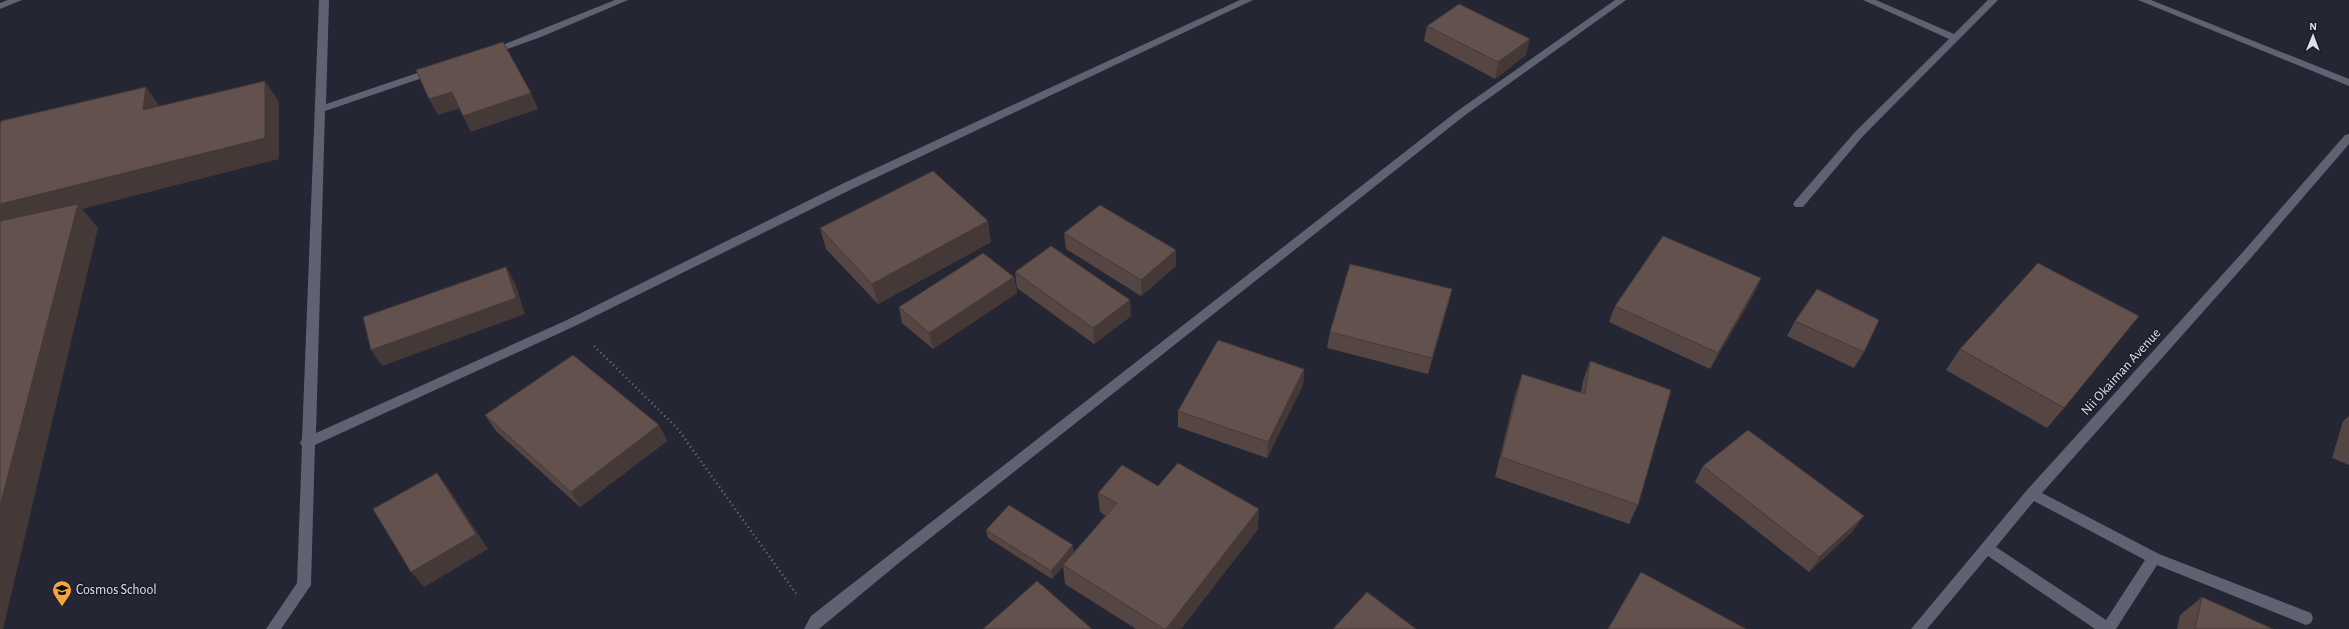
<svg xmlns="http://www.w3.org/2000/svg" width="2349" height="629" viewBox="0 0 2349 629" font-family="'Alegreya Sans',sans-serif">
	<rect width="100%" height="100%" fill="#242633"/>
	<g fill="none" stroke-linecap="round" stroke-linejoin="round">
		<path stroke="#737580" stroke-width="2.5" stroke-dasharray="1 3.5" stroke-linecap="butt" d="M594 346 677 428 797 595"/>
		<path fill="#5f6271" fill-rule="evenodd" d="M8 0H22L0 9V3Z
			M319 0H329L326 104 429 69 433 68 438 71 437 73 325 111 316 433 567 320 846 182 1240 0H1253L854 188 575 326 315 445 311 585 281 629H266L297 583 302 446 300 443 302 439Z
			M615 0H628L541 37 493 54 490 55 485 52Z
			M1615 0H1626L1464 116 900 562 819 629H804L811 616 1456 112Z
			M1863 0H1876L1954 34 1988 0H1998L1863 136 1803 207H1795L1793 204 1795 201 1855 132 1949 39Z
			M2138 0H2151L2349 79V86Z
			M2349 134V144L2250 259 2042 493 2159 554 2311 613 2313 618 2311 623 2306 625 2157 565 2116 629H2095L1988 556 1927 629H1911L2027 490 2242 253 2345 135ZM2034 501 2145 560 2106 620 1996 547Z"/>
	</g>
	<path fill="#554643" d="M1427 26 1526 55 1495 79 1424 41Z
		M820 228 991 242 878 304 826 249Z
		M1064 233 1176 266 1141 296 1066 249Z
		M1015 272 1131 316 1094 344 1017 288Z
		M1014 277 1017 293 933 349 902 323 899 307Z
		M1452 289 1448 305 1428 374 1327 348 1330 332Z
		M1754 294 1710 369 1609 322 1615 306Z
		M1795 321 1864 352 1854 368 1787 336Z
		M1960 349 2064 408 2047 428 1946 370Z
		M1590 361 1638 505 1629 524 1495 477 1515 395 1522 374 1581 393 1583 381Z
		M1304 369 1303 385 1267 458 1178 427V411Z
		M485 415 659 425 667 441 580 507 496 431Z
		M2349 416V465L2332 458 2343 421Z
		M1703 466 1853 531 1809 572 1695 482Z
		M1158 486 1258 529 1181 629H1136L1065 584 1063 566 1052 579 988 538 986 530 1074 552 1106 516 1100 512 1098 493Z
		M2202 597 2273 629H2177L2180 615Z"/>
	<path fill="#453937" d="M1530 39 1526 55 1495 79 1498 62Z
		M265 81 279 102V159L82 209 98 228 3 629H0V204Z
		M146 87 161 108 143 110Z
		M452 92 460 108 438 115 429 99Z
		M531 93 538 109 471 132 463 116Z
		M988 221 991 242 878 304 872 284Z
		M1176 250V266L1141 296V280Z
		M506 267 515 283 525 314 382 366 371 350Z
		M1014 277 1017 293 933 349 929 333Z
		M1761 278 1754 294 1710 369 1718 353Z
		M1452 289 1448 305 1428 374 1432 358Z
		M1130 300 1131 316 1094 344 1093 328Z
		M1304 369 1303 385 1267 458 1268 442Z
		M659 425 667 441 580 507 571 492Z
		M437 473 448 488 488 549 424 587 411 572Z
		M1259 509 1258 529 1181 629H1166Z
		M1864 516 1853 531 1809 572 1819 557Z
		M1073 545 1074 553 1063 565V566L1052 579 1051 571Z"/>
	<path fill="#63514e" stroke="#453937" d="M1459 4 1530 39 1498 62 1427 26Z
		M503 42 531 93 463 116 452 92 429 99 416 70Z
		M265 81V138L0 204V125L1 121 146 87 143 110Z
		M933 171 988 221 872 284 820 228Z
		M78 204 0 506V221Z
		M1100 205 1176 250 1141 280 1064 233Z
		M1663 236 1761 278 1718 353 1615 306Z
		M1051 246 1130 300 1093 328 1015 272Z
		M983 253 1014 277 929 333 899 307Z
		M2038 263 2139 316 2064 408 1960 349Z
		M1350 264 1452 289 1432 358 1330 332Z
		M506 267 516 298 371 350 363 317Z
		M1817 289 1879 320 1864 352 1795 321Z
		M1218 340 1304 369 1268 442 1178 411Z
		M573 355 659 425 571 492 485 415Z
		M1590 361 1671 390 1638 505 1501 457 1522 374 1585 394Z
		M1748 430 1864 516 1819 557 1703 466Z
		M1178 463 1259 509 1166 629H1164L1063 565 1117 503 1098 493 1122 465 1158 486Z
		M437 473 476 534 411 572 373 509Z
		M1009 505 1073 545 1051 571 986 530Z
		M1641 572 1746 629H1608Z
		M1037 581 1092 629H983Z
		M1367 592 1416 629H1333Z
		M2202 597 2273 629H2195Z"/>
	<defs>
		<symbol id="school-pin" viewBox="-11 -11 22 30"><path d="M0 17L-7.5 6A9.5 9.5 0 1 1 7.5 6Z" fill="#f4a443" stroke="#1a1d29"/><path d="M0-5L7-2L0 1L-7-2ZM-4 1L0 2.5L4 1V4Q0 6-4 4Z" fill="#111"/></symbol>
	</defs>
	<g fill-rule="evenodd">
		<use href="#school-pin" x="51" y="579" width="22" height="30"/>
	</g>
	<g text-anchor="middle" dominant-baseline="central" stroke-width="3" stroke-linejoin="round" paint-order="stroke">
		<g font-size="14" fill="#dee0e9" stroke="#1a1d29">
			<text transform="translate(2121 372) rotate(-48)">Nii Okaiman Avenue</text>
		</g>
		<g font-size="14" fill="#dee0e9" stroke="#1a1d29" text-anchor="start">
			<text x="76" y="590">Cosmos School</text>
		</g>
	</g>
	<g transform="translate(2313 36) rotate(1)" stroke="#1a1d29" stroke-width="3" paint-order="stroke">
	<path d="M0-3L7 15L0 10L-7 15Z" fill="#dee0e9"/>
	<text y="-6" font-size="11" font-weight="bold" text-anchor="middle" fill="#dee0e9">N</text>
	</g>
</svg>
